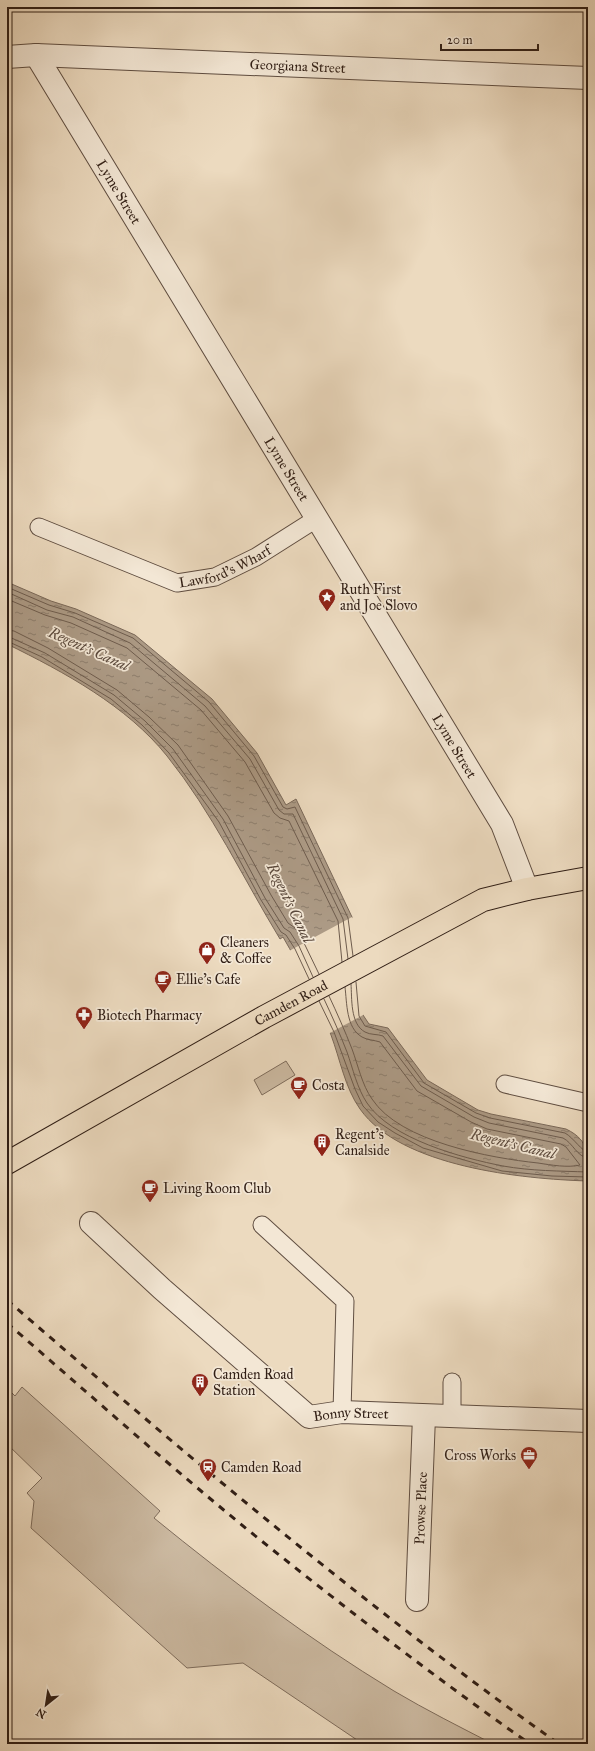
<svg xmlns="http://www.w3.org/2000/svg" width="595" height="1751" viewBox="0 0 595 1751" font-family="'IM FELL Great Primer',serif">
	<defs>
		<pattern id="water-ripples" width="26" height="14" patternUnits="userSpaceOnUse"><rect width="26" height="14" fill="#ac9a85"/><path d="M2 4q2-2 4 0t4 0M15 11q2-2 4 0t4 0" fill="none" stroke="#8c7d6c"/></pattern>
	</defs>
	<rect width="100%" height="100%" fill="#ecdabf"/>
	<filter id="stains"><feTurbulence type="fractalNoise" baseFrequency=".005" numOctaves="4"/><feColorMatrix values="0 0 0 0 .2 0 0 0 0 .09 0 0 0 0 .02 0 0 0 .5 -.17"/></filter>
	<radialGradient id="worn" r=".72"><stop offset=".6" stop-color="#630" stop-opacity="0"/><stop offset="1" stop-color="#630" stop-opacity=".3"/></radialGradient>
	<path fill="#ccbaa2" stroke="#7e6c5c" d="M286 1061 295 1075 262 1095 254 1080Z
		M22 1387 160 1511 154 1518C230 1580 310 1640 394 1691 426 1710 460 1727 493 1744H363L243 1663 187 1668 31 1528 34 1501 27 1493 42 1478 7 1444V1388L15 1396Z"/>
	<path fill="url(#water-ripples)" stroke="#7a6858" d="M7 582 51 601 76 609 135 635 212 699 257 753 286 805 296 799 352 917 363 1015 369 1024 388 1028 427 1080 478 1110 491 1114 566 1129C591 1141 588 1157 588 1181 522 1179 401 1167 360 1109 345 1088 340 1059 331 1035 318 1002 301 968 283 937L280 939C243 878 212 812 167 756 127 706 64 672 7 644Z"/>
	<path fill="#ecdabf" d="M352 917 355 921 365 1014 328 1034 289 951Z"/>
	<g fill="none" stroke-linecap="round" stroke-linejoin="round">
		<path stroke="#6e5c4d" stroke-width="1" d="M7 587 49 605 75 613 133 638 209 702 254 756 283 807 287 809 295 807 348 918 353 956
			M7 592 47 610 73 617 130 643 205 706 250 759 279 810 284 814H293L343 919 348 959
			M7 599 45 615 71 623 127 648 201 710 245 762 274 813 280 818 289 821 338 921 342 962
			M7 630 14 631 48 648 117 690 149 717 178 745 228 816 271 895 288 923 295 928 304 943 319 974
			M7 636 45 653 114 695 145 721 173 749 223 819 265 898 284 928 290 932 299 946 313 977
			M7 641 42 657 111 699 142 725 169 753 219 822 261 900 281 932 286 935 295 949 309 979
			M356 982 359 1016 365 1026 386 1032 424 1083 476 1113 490 1118 565 1133C574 1138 582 1152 588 1152
			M351 984C352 998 350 1024 365 1032 370 1035 378 1034 383 1036L421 1086 474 1117 489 1123 563 1138C573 1143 577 1157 588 1158
			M329 996C337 1013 345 1031 352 1049 358 1065 362 1085 372 1099 400 1142 491 1158 538 1163 551 1165 568 1168 580 1165L566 1147 561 1144 487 1129 471 1122 417 1091 380 1042C374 1040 367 1040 362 1037 346 1028 347 1003 345 987
			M324 999C332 1016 340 1034 347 1052 353 1069 357 1088 367 1103 391 1139 462 1158 503 1166 531 1171 560 1171 588 1172
			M319 1001 334 1032 355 1089 363 1106 378 1122 395 1133 423 1148 502 1171 552 1176 588 1177"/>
		<defs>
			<g id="service">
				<path id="s1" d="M39 527 177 583 215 577 256 557 316 519"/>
				<path d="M505 1084 588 1103"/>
				<path d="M262 1225 345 1301 342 1412"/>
				<path d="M452 1382V1417"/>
			</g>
			<g id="minor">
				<path id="s2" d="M36 55 502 824 527 889"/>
				<path id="s3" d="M7 57 36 55 588 78"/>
				<path id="s4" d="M91 1223 162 1289 309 1417 342 1412 588 1421"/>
				<path id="s5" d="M417 1600 424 1416"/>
			</g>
			<g id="trunk">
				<path id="s6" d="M7 1163 264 1017 483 900 527 889 588 878"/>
			</g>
		</defs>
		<use href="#service" stroke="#5f4d40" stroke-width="19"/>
		<use href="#minor" stroke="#5f4d40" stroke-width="24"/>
		<use href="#trunk" stroke="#301e15" stroke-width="24"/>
		<use href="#service" stroke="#f3e7d5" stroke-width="17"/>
		<use href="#minor" stroke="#f3e7d5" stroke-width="22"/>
		<use href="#trunk" stroke="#ecdabf" stroke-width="22"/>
		<path stroke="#301e15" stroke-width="3" stroke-dasharray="7 7" stroke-linecap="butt" d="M7 1300C186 1455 366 1607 559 1744
			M7 1323C87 1392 166 1463 248 1530 340 1604 433 1676 530 1744"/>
	</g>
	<defs>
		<symbol id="sight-pin" viewBox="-11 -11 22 30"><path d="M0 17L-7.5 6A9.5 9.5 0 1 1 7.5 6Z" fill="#8f2418" stroke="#f3e7d5"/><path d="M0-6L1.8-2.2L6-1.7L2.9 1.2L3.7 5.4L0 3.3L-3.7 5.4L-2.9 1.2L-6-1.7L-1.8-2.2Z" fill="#fff"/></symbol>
		<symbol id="shop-pin" viewBox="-11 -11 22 30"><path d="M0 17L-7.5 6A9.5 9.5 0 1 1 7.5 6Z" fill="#8f2418" stroke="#f3e7d5"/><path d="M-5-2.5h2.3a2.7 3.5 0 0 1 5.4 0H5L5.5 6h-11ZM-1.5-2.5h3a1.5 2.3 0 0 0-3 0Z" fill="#fff"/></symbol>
		<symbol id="cafe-pin" viewBox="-11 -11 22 30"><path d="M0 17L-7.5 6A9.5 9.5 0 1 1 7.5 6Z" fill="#8f2418" stroke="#f3e7d5"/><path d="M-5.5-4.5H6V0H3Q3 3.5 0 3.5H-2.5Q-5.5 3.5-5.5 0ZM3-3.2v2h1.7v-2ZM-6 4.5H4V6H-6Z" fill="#fff"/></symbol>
		<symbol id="pharmacy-pin" viewBox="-11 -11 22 30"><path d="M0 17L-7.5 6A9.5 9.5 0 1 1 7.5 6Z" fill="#8f2418" stroke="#f3e7d5"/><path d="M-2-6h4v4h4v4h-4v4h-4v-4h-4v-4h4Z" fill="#fff"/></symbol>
		<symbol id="building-pin" viewBox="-11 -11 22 30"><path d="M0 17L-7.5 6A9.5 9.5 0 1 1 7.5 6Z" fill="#8f2418" stroke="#f3e7d5"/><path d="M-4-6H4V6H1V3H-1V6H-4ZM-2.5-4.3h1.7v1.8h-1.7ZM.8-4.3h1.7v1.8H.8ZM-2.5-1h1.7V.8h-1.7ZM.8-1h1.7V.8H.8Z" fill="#fff"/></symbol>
		<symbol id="office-pin" viewBox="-11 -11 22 30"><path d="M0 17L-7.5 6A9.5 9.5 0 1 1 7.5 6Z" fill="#8f2418" stroke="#f3e7d5"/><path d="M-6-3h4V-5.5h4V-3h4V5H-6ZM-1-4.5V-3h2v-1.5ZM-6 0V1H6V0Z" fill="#fff"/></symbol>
		<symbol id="station-pin" viewBox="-11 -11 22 30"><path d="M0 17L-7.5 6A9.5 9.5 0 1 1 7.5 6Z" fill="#8f2418" stroke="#f3e7d5"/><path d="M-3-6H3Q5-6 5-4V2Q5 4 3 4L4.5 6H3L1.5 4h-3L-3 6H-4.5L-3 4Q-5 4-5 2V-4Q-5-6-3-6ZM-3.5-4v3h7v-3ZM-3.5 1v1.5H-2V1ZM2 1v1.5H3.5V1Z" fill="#fff"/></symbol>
	</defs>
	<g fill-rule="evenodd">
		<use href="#sight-pin" x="317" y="587" width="20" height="27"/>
		<use href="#shop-pin" x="197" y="940" width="20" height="27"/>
		<use href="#cafe-pin" x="153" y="969" width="20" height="27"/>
		<use href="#pharmacy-pin" x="74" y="1005" width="20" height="27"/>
		<use href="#cafe-pin" x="289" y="1075" width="20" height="27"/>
		<use href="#building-pin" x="312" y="1132" width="20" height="27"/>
		<use href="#cafe-pin" x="140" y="1178" width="20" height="27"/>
		<use href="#building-pin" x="190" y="1372" width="20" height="27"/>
		<use href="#office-pin" x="519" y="1445" width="20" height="27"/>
		<use href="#station-pin" x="198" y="1457" width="20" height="27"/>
	</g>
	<g text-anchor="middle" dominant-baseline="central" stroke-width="3.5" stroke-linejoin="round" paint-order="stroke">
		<g font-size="14" fill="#301e15" stroke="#f3e7d5">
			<text stroke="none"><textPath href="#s3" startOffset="291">Georgiana Street</textPath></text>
			<text stroke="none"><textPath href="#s2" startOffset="160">Lyme Street</textPath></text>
			<text stroke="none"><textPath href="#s2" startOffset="484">Lyme Street</textPath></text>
			<text stroke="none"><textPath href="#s1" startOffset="200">Lawford's Wharf</textPath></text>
			<text stroke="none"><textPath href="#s2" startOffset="808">Lyme Street</textPath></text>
			<text stroke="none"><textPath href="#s6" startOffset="326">Camden Road</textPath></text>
			<text stroke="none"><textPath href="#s4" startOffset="334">Bonny Street</textPath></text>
			<text stroke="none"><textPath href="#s5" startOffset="92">Prowse Place</textPath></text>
		</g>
		<g font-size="14" fill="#301e15" stroke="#f3e7d5" text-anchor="start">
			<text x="340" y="589">Ruth First<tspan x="340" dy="16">and Joe Slovo</tspan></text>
			<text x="220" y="942">Cleaners<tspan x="220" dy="16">&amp; Coffee</tspan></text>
			<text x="176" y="979">Ellie's Cafe</text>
			<text x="97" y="1015">Biotech Pharmacy</text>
			<text x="312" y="1085">Costa</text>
			<text x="335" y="1134">Regent's<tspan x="335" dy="16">Canalside</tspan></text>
			<text x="163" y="1188">Living Room Club</text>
			<text x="213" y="1374">Camden Road<tspan x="213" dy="16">Station</tspan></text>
			<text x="516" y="1455" text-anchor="end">Cross Works</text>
			<text x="221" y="1467">Camden Road</text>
		</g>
		<g font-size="15" font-style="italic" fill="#5b493c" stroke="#f3e7d5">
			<text transform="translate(89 649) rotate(24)">Regent's Canal</text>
			<text transform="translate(290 903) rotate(64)">Regent's Canal</text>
			<text transform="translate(513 1144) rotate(14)">Regent's Canal</text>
		</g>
	</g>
	<rect width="595" height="1751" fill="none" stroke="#ecdabf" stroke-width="24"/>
	<rect x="8" y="8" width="579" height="1735" fill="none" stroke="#301e15" stroke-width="2"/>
	<rect x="12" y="12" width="571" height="1727" fill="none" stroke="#301e15"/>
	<g transform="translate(46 1705) rotate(210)" stroke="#f3e7d5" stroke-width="3" paint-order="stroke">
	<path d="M0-3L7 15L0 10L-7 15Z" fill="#301e15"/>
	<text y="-6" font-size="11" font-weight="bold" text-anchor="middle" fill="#301e15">N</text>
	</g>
	<path d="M441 44v6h97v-6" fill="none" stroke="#301e15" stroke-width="2"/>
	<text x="447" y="44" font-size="12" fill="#301e15" stroke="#f3e7d5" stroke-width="3" paint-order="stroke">20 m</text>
	<rect width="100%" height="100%" filter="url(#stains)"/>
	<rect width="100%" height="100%" fill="url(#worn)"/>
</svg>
